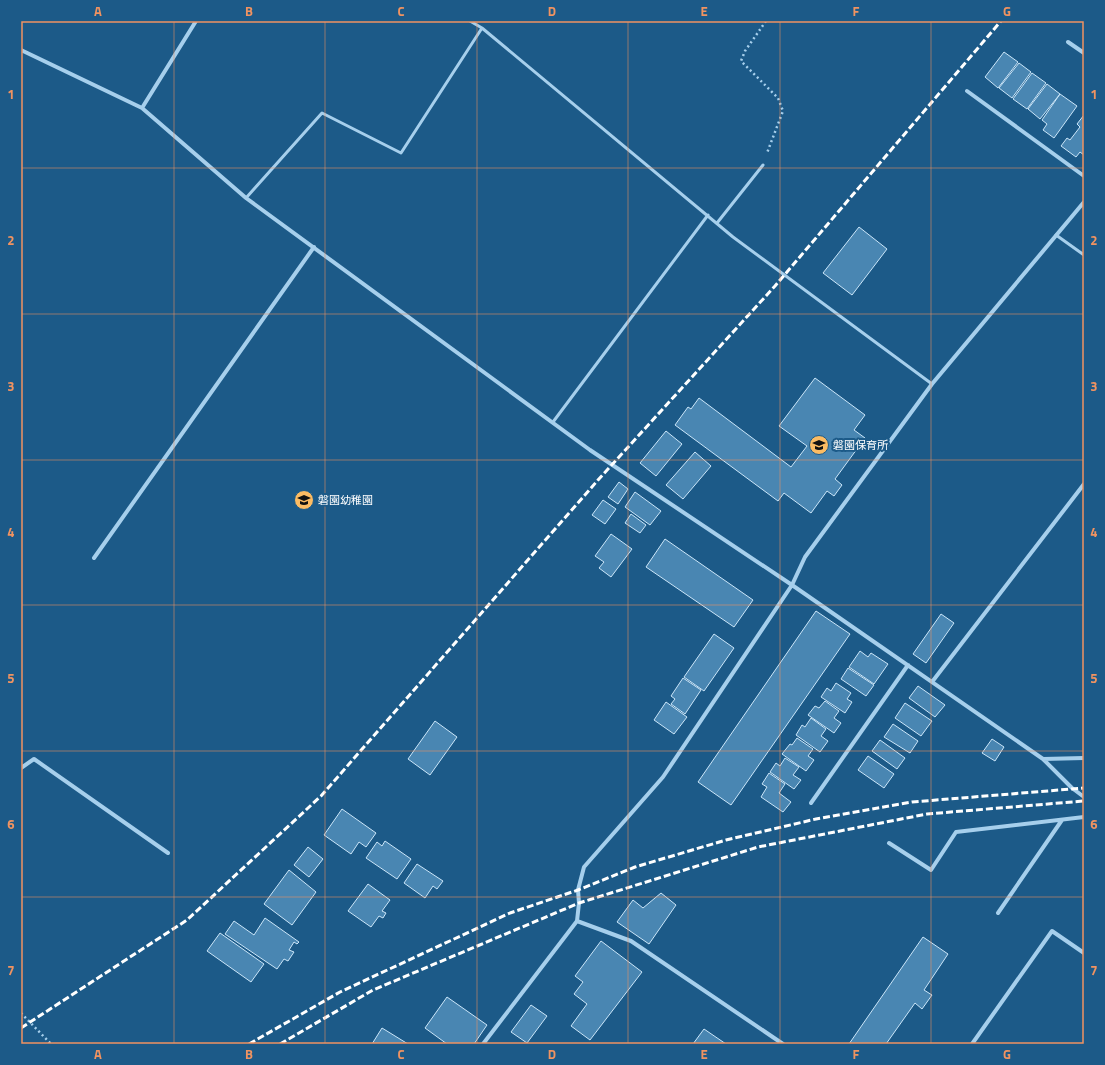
<svg xmlns="http://www.w3.org/2000/svg" width="1105" height="1065" viewBox="0 0 1105 1065" font-family="'Titillium Web','Noto Sans JP',sans-serif">
	<rect width="100%" height="100%" fill="#1c5a88"/>
	<path fill="#4986b2" stroke="#cbe6f9" d="M1004 52 1018 62 998 88 985 77Z
		M1019 63 1031 72 1012 98 999 88Z
		M1032 73 1046 83 1027 109 1013 99Z
		M1047 84 1060 94 1040 119 1028 109Z
		M1060 94 1077 106 1054 138 1043 130 1047 124 1042 120Z
		M1084 115V155L1080 152 1076 157 1061 146 1067 138 1070 140 1080 127 1077 124Z
		M859 227 887 249 852 295 823 273Z
		M815 378 865 415 854 430 865 438 835 479 842 485 834 496 827 491 811 513 784 493 778 501 675 425 688 407 691 409 699 398 791 467 807 446 779 426Z
		M666 431 682 444 656 476 640 463Z
		M695 452 711 466 683 499 666 485Z
		M619 482 628 489 618 504 608 497Z
		M635 492 661 511 650 525 625 507Z
		M603 500 616 509 605 524 592 515Z
		M631 514 646 525 640 533 625 523Z
		M611 534 632 549 611 577 599 568 604 562 595 556Z
		M665 539 753 600 734 627 646 567Z
		M816 611 850 634 731 805 698 782Z
		M941 614 954 623 926 663 913 654Z
		M714 634 734 648 704 691 684 677Z
		M860 651 868 657 871 653 888 664 874 684 849 667Z
		M848 668 874 685 866 696 841 679Z
		M683 678 701 690 685 714 671 704 675 699 671 696Z
		M836 683 851 693 847 699 852 702 845 713 821 697 827 688 831 691Z
		M918 686 945 705 935 717 909 698Z
		M825 701 839 711 834 718 841 723 834 733 808 715 815 706 819 708Z
		M666 702 687 717 674 734 654 720Z
		M905 703 932 721 921 736 895 718Z
		M811 718 826 729 821 736 828 741 820 752 796 735 802 725 805 727Z
		M435 721 457 737 430 775 408 759Z
		M893 724 918 741 910 753 884 737Z
		M797 738 813 749 808 756 814 760 806 771 782 754 790 744 792 745Z
		M992 739 1004 747 995 761 982 753Z
		M880 740 905 758 897 769 872 751Z
		M868 756 894 774 884 788 858 770Z
		M785 758 799 767 793 775 801 780 794 789 770 772 776 763 780 766Z
		M769 773 785 784 779 793 791 802 783 812 761 797 767 787 762 784Z
		M342 809 376 833 366 847 359 842 351 854 324 835Z
		M385 841 411 859 397 879 366 858 377 842 382 846Z
		M308 847 323 859 309 877 294 865Z
		M417 864 443 881 437 889 433 886 425 898 404 883Z
		M289 870 316 892 292 925 264 904Z
		M368 884 390 900 382 911 386 913 383 918 379 916 371 927 348 911Z
		M661 893 676 905 649 944 617 922 633 900 643 908Z
		M265 918 299 942 297 944 294 942 289 950 294 952 288 961 284 959 277 969 225 934 234 921 254 935Z
		M220 933 264 964 251 982 207 951Z
		M923 937 948 954 924 990 932 995 922 1009 915 1003 886 1044H849Z
		M601 941 642 972 590 1040 571 1026 587 1004 574 994 583 982 575 976Z
		M447 997 487 1025 474 1044H447L425 1028Z
		M531 1005 547 1016 527 1043 511 1032Z
		M382 1028 408 1044H372Z
		M704 1029 726 1044H693Z"/>
	<g fill="none" stroke-linecap="round" stroke-linejoin="round">
		<path stroke="#a6cfec" stroke-width="2.5" stroke-dasharray="2 3" stroke-linecap="butt" d="M766 21 745 51 741 61 778 98 783 111 767 153
			M21 1013 51 1044"/>
		<path stroke="#a6cfec" stroke-width="3" d="M470 21 482 28 733 237 932 384
			M246 198 322 113 401 153 482 28
			M717 223 763 165
			M1056 235 1084 255
			M553 422 708 215"/>
		<path stroke="#a6cfec" stroke-width="4" d="M1068 42 1084 53
			M21 50 142 108 246 198 590 450 792 585 1043 759 1072 788 1084 797
			M967 91 1084 176
			M142 108 196 21
			M94 558 314 247
			M932 682 1084 484
			M1043 759 1084 758
			M21 768 34 759 168 853
			M811 803 908 665
			M889 843 931 870 956 832 1084 817
			M998 913 1062 820
			M577 921 579 903 578 890 584 867 663 777 792 585 805 557 932 384 1084 202
			M483 1044 577 921 631 941 783 1044
			M972 1044 1052 931 1084 953"/>
		<path stroke="#fff" stroke-width="3" stroke-dasharray="7 3" stroke-linecap="butt" d="M21 1028 187 920 321 796 598 480 775 286 1001 21
			M249 1044 340 992 510 913 578 890 635 867 726 840 816 819 912 802 1084 788
			M280 1044 373 990 579 903 758 847 927 814 1084 801"/>
	</g>
	<path fill="none" stroke="#f09361" stroke-width="1" stroke-opacity="0.55" d="M174 21V1044M325 21V1044M477 21V1044M628 21V1044M780 21V1044M931 21V1044M21 168H1084M21 314H1084M21 460H1084M21 605H1084M21 751H1084M21 897H1084"/>
	<defs>
		<symbol id="school-disc" viewBox="-11 -11 22 22"><circle r="9.5" fill="#fcbc63" stroke="#1c5a88"/><path d="M0-5L7-2L0 1L-7-2ZM-4 1L0 2.5L4 1V4Q0 6-4 4Z" fill="#111"/></symbol>
	</defs>
	<g fill-rule="evenodd">
		<use href="#school-disc" x="808" y="434" width="22" height="22"/>
		<use href="#school-disc" x="293" y="489" width="22" height="22"/>
	</g>
	<g text-anchor="middle" dominant-baseline="central" stroke-width="4" stroke-linejoin="round" paint-order="stroke">
		<g font-size="11" fill="#fff" stroke="#1c5a88" text-anchor="start">
			<text x="833" y="445">磐園保育所</text>
			<text x="318" y="500">磐園幼稚園</text>
		</g>
	</g>
	<rect width="1105" height="1065" fill="none" stroke="#1c5a88" stroke-width="44"/>
	<rect x="22" y="22" width="1061" height="1021" fill="none" stroke="#f09361" stroke-width="1.5"/>
	<g font-size="13" text-anchor="middle" font-weight="bold" fill="#f09361">
		<text x="98" y="16">A</text>
		<text x="249" y="16">B</text>
		<text x="401" y="16">C</text>
		<text x="552" y="16">D</text>
		<text x="704" y="16">E</text>
		<text x="856" y="16">F</text>
		<text x="1007" y="16">G</text>
		<text x="11" y="99">1</text>
		<text x="1094" y="99">1</text>
		<text x="11" y="245">2</text>
		<text x="1094" y="245">2</text>
		<text x="11" y="391">3</text>
		<text x="1094" y="391">3</text>
		<text x="11" y="537">4</text>
		<text x="1094" y="537">4</text>
		<text x="11" y="683">5</text>
		<text x="1094" y="683">5</text>
		<text x="11" y="829">6</text>
		<text x="1094" y="829">6</text>
		<text x="11" y="975">7</text>
		<text x="1094" y="975">7</text>
		<text x="98" y="1059">A</text>
		<text x="249" y="1059">B</text>
		<text x="401" y="1059">C</text>
		<text x="552" y="1059">D</text>
		<text x="704" y="1059">E</text>
		<text x="856" y="1059">F</text>
		<text x="1007" y="1059">G</text>
	</g>
</svg>
